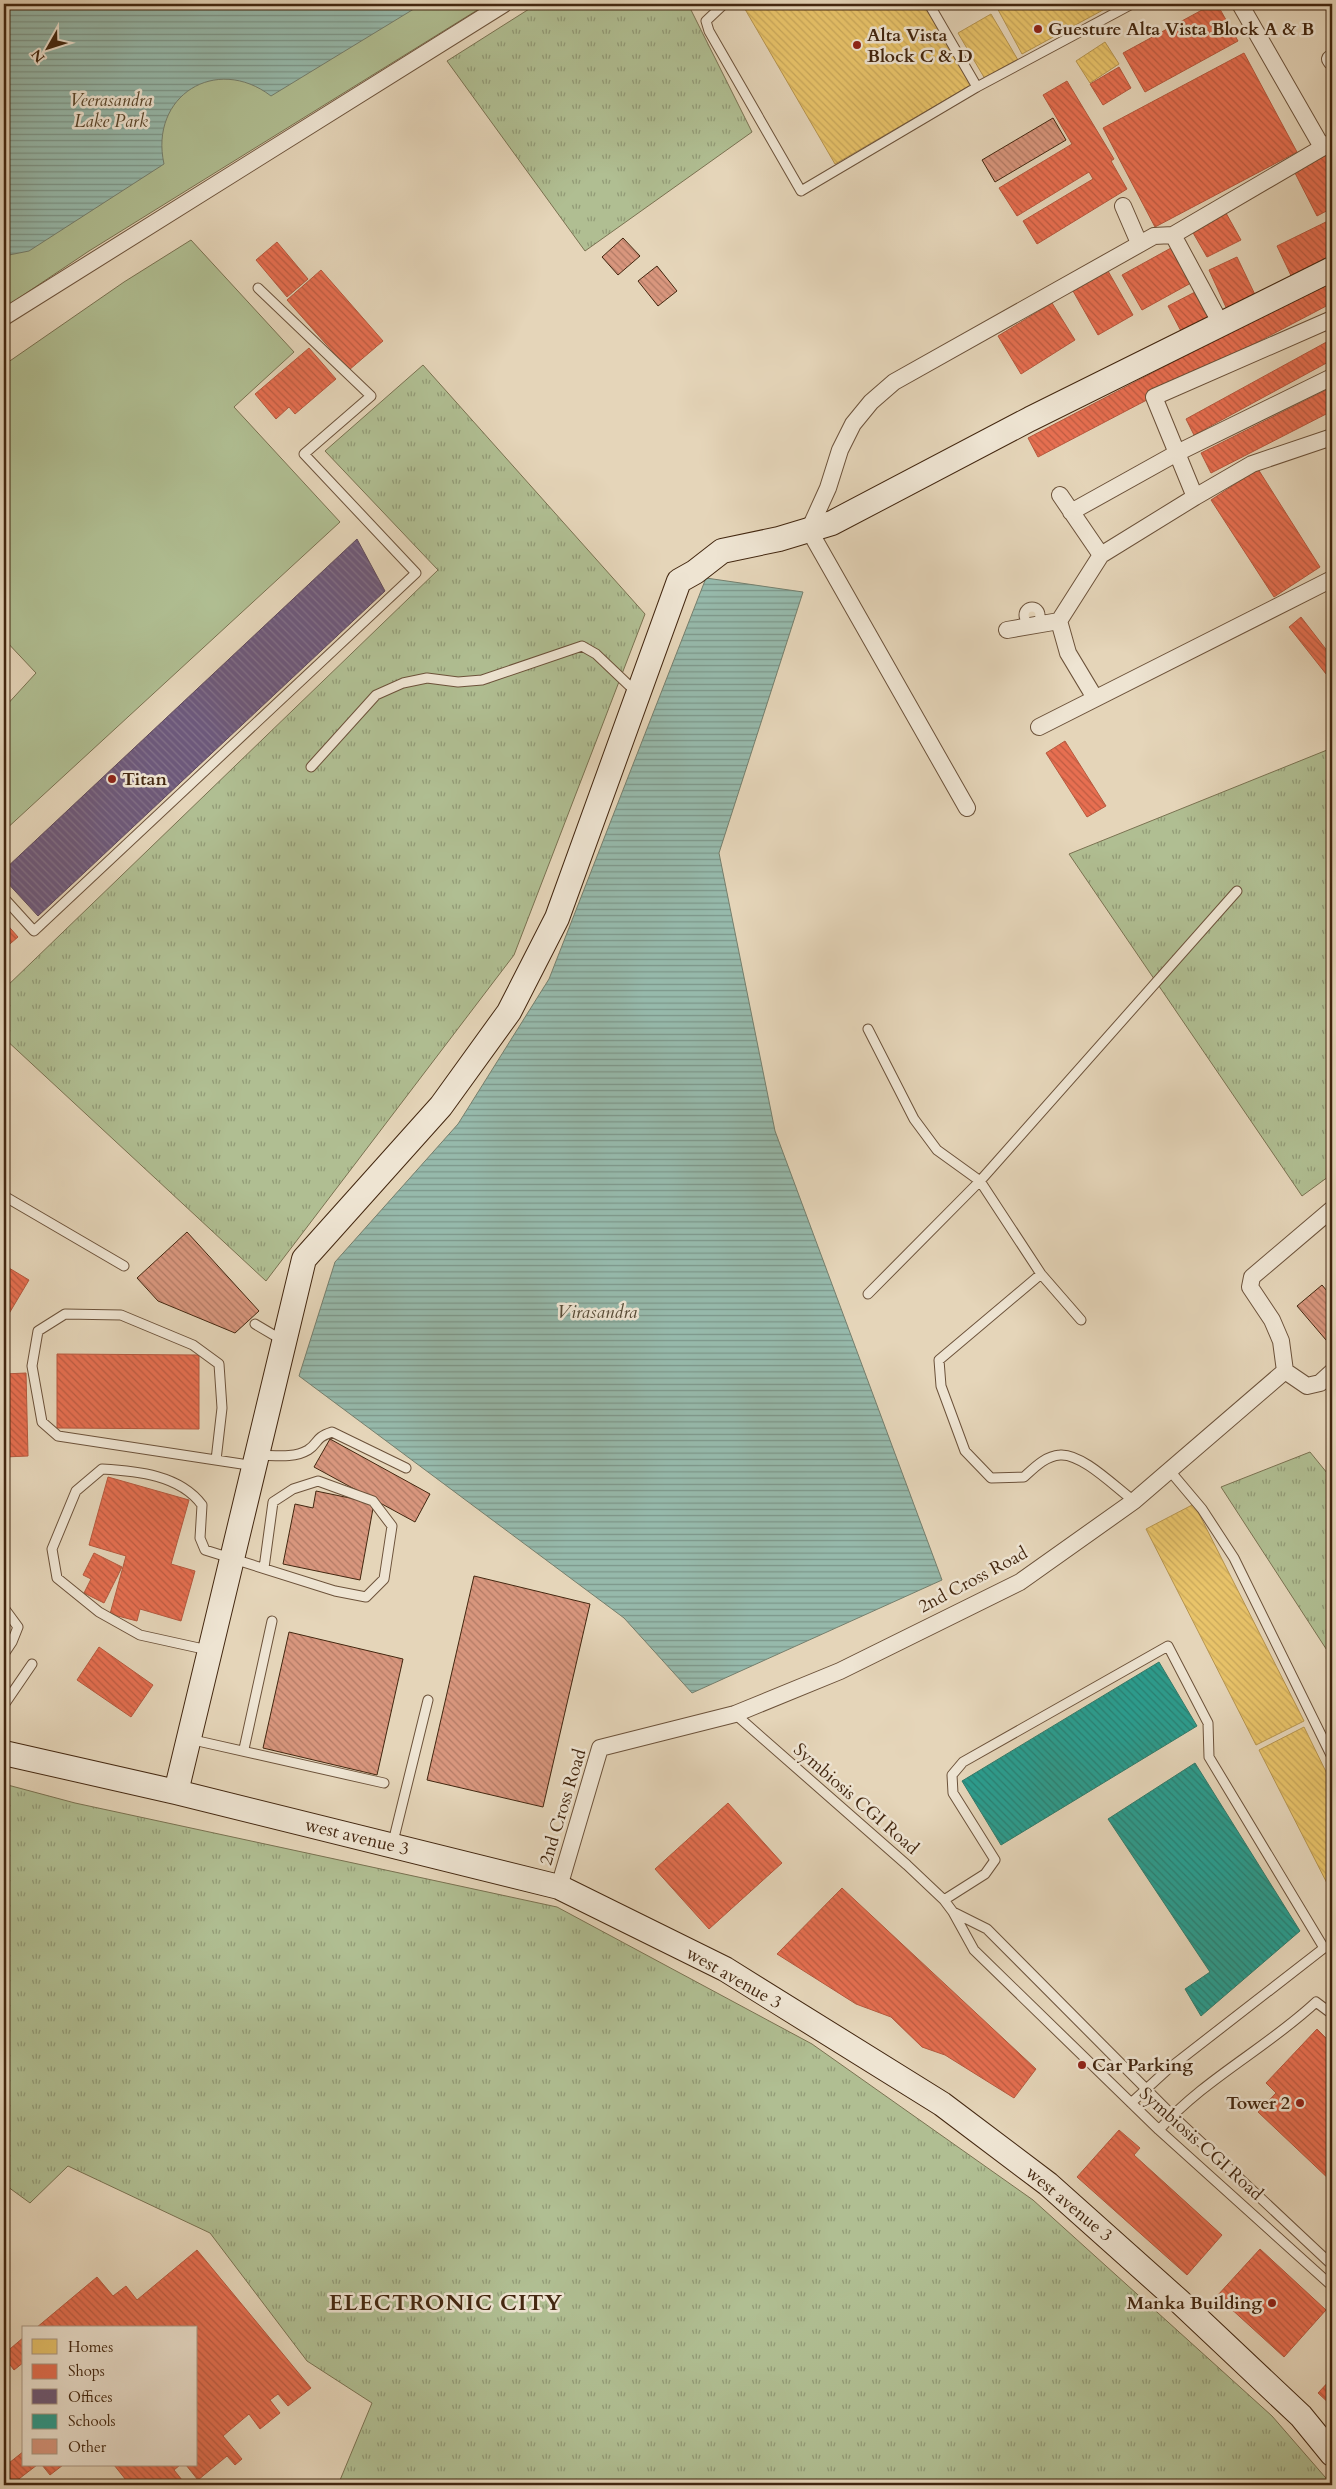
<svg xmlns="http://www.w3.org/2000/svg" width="1336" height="2489" viewBox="0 0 1336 2489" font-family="Cardo,serif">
	<defs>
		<pattern id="grass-tufts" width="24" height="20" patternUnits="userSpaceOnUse" patternTransform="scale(1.25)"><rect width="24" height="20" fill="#b0be92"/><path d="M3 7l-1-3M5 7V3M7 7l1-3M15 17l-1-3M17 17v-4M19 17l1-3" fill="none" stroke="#919a76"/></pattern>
		<pattern id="water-rules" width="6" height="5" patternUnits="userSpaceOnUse" patternTransform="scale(1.25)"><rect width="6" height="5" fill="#96b9ab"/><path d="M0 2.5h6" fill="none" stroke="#7c968a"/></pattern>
		<pattern id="homes-back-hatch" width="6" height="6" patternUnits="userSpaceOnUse" patternTransform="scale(1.25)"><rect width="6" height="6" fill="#e9c46a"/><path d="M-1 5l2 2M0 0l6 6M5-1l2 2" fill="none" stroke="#c9a85b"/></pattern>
		<pattern id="shops-back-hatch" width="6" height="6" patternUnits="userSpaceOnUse" patternTransform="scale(1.25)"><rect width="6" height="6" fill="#e76f51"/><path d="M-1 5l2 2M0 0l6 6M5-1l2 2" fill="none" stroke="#bd5b42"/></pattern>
		<pattern id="offices-back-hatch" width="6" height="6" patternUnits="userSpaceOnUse" patternTransform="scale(1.25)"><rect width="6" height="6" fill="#6d597a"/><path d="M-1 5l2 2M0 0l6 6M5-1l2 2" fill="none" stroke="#847289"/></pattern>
		<pattern id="schools-back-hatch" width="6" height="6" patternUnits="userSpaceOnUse" patternTransform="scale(1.25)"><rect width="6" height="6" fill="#2a9d8f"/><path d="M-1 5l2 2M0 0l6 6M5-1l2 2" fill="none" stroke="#268073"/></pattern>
		<pattern id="building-back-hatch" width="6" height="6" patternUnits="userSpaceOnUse" patternTransform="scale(1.25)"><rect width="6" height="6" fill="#d8967d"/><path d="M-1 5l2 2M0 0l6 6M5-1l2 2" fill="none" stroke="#b17a65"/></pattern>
	</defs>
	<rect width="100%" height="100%" fill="#e5d5b9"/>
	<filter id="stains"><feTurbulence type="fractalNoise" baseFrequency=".004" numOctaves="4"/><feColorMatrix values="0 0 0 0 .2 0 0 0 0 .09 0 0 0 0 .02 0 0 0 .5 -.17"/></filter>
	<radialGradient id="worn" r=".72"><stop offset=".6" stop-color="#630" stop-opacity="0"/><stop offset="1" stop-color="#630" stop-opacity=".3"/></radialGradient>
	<path fill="url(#grass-tufts)" stroke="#7a7251" d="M537 4H688L752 132 585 251 447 61Z
		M423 365 645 614 514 955 266 1281 4 1038V989L438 570 325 451Z
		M1332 748V1174L1302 1196 1069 854Z
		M1310 1452 1332 1479V1658L1221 1487Z
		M4 1784 75 1803 557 1907 812 2044 1033 2200 1272 2416 1332 2485H338L372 2403 307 2361 210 2233 68 2166 30 2203 4 2184Z"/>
	<path fill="#b0be92" stroke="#7a7251" d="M4 4H487L89 251 4 308Z
		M191 240 294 352 234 407 340 522 4 831V708L36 673 4 639V365L124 282Z"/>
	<path fill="url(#water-rules)" stroke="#757f6d" d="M4 4H422L271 96C216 54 149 96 164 164L29 251 4 256Z
		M706 578 803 592 719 853 775 1131 942 1580 692 1693 624 1618 299 1376 335 1262 458 1124 549 979Z"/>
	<path fill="url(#homes-back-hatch)" stroke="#b7954f" d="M742 4H924L971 85 835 164Z
		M995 4H1114L1022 54Z
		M991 14 1018 60 985 79 958 33Z
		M1105 42 1119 64 1090 83 1076 61Z
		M1194 1504 1304 1721 1256 1745 1146 1529Z
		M1304 1727 1332 1784V1893L1259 1750Z"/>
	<path fill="url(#shops-back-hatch)" stroke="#b6593e" d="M1213 4H1217L1238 41 1145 92 1123 53Z
		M1244 53 1297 152 1155 227 1103 128Z
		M1119 67 1131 88 1103 105 1090 84Z
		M1067 81 1114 159 1111 161 1127 189 1037 244 1023 221 1093 179 1089 172 1017 216 999 188 1072 144 1043 95Z
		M1332 152V208L1317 216 1294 171Z
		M1226 213 1241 240 1207 257 1192 231Z
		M1332 219V266L1295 284 1277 246Z
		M277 242 308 279 287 297 256 260Z
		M1171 248 1191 283 1142 310 1122 275Z
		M1237 257 1259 303 1230 316 1209 270Z
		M321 270 383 341 349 370 287 300Z
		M1108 271 1133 315 1098 335 1073 291Z
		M1332 279V303L1038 457 1028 438Z
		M1197 291 1212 320 1183 335 1168 306Z
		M1052 303 1075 340 1021 374 998 336Z
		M1332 339V360L1194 435 1186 419Z
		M309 348 336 379 295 414 289 407 276 419 255 394Z
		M1332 387V411L1211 473 1201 453Z
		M1258 469 1320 567 1274 597 1211 500Z
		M1301 617 1332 657V677L1330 679 1289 627Z
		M1065 741 1106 806 1087 817 1046 753Z
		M4 921 18 937 4 949Z
		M4 1265 29 1280 4 1322Z
		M57 1354 199 1355V1429L57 1428Z
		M26 1373 28 1456 4 1457V1374Z
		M108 1477 189 1500 171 1564 195 1571 181 1621 140 1609 137 1621 110 1614 126 1556 89 1545Z
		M94 1553 122 1567 104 1603 84 1593 91 1579 83 1575Z
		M99 1647 153 1685 131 1717 77 1680Z
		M728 1803 782 1863 709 1929 655 1869Z
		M842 1888 1036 2069 1014 2098 945 2055 922 2047 891 2017 856 2004 777 1954Z
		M1317 2029 1332 2044V2182L1258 2112 1276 2093 1266 2083Z
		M1119 2130 1140 2148 1134 2155 1222 2235 1187 2275 1077 2177Z
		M1260 2249 1326 2310 1284 2357 1217 2296Z
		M197 2250 311 2388 288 2406 278 2394 270 2400 280 2413 260 2429 249 2414 223 2436 242 2459 235 2465 227 2456 198 2480 186 2465H196V2328H36L97 2277 113 2296 126 2286 137 2300Z
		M24 2337V2362L14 2370 4 2357V2354Z
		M1332 2378V2406L1318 2393Z
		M24 2451V2465H37L11 2485H4V2467Z
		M42 2465H63L50 2475Z
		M114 2465H180L174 2470 182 2480 176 2485H130Z"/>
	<path fill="url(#offices-back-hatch)" stroke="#604a5a" d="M357 539 385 591 38 916 4 879V870Z"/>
	<path fill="url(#schools-back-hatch)" stroke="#327a69" d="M1159 1662 1197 1726 1001 1845 962 1781Z
		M1195 1763 1300 1931 1201 2016 1185 1989 1210 1972 1108 1819Z"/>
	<path fill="url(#building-back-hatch)" stroke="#432710" d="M1053 118 1066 140 995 182 982 160Z
		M623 238 640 256 618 275 602 257Z
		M657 266 677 291 658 306 638 281Z
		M187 1232 259 1311 235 1333 158 1301 137 1278Z
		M1322 1285 1332 1297V1347L1297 1306Z
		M330 1439 430 1494 415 1522 314 1467Z
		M316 1491 374 1503 360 1580 283 1564 295 1504 313 1508Z
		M474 1576 590 1604 543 1807 427 1780Z
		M289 1632 403 1659 377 1775 263 1748Z"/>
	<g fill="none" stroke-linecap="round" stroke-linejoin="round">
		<defs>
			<path id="lane" d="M724 4 706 21 709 31 801 191 977 87 1132 4
				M929 4 977 87
				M311 767 376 695 403 683 427 678 458 682 482 680 582 646 596 654 637 693
				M4 898 34 931 416 573 304 454 371 396 258 288
				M868 1029 914 1119 937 1150 980 1181 1041 1274 1081 1320
				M4 1196 124 1266
				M1041 1274 939 1360 941 1386 965 1451 991 1478 1024 1477C1034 1468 1045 1456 1060 1455 1082 1453 1116 1488 1134 1501
				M868 1294 980 1181 1237 891
				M255 1324 282 1340
				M257 1455C273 1455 293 1459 308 1450 319 1443 314 1438 332 1432L406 1468
				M216 1460 222 1408 219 1364 193 1345 121 1315 65 1314 38 1331 32 1366 42 1422 58 1436 255 1466
				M1170 1471 1202 1509 1234 1558 1332 1757
				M4 1608 18 1627 12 1642 4 1654
				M208 1650 140 1635 99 1612 57 1578 52 1549 76 1491 102 1469C137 1471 180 1475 202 1505L200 1538 205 1550 335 1591 366 1597 384 1579 392 1526 373 1501 318 1481 293 1489 273 1502 264 1568
				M4 1705 32 1664
				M735 1714 907 1865 944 1900 953 1912
				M189 1739 384 1783
				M244 1749 272 1621
				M392 1846 428 1700
				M944 1900 985 1874 995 1860 953 1793 952 1775 963 1762 1168 1646 1208 1723 1209 1757 1324 1948 1167 2070 1131 2103
				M1159 2130C1204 2079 1267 2048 1316 2002L1332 2014
				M1332 2265 1172 2115 987 1929 953 1912 974 1950 1159 2130 1332 2286"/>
			<path id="street" d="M1240 4 1322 147
				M1330 59 1332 62
				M1123 206 1139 243
				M1173 235 1332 142
				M4 317 504 4
				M1060 495 1101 555
				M1195 497 1252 464 1332 437
				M1071 512 1177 453 1332 377
				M1027.5 615a4.5 4.5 0 1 1 9 0a4.5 4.5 0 1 1-9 0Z
				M1007 630 1059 621
				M1095 698 1068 653 1059 621 1101 555 1195 497 1154 397 1332 319
				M1039 727 1332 579
				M967 808 809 530 828 488 840 450 853 424 871 402 894 382 1154 236 1173 235 1221 324
				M1285 1371 1281 1341 1272 1320 1250 1287 1252 1277 1332 1209
				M1285 1371 1307 1386 1320 1383 1332 1372
				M559 1887 600 1748 735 1714 840 1671 1020 1582 1134 1501 1285 1371"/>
			<path id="secondary" d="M4 1753 176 1792 559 1887 725 1969 942 2104 1048 2184 1179 2301 1301 2416 1332 2454
				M176 1792 304 1259 441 1106 509 1012 557 918 679 581 695 572 722 551 779 539 832 523 1030 419 1332 269"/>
		</defs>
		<use href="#lane" stroke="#6c523a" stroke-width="11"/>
		<use href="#street" stroke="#6c523a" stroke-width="18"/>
		<use href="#secondary" stroke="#432710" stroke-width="26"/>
		<use href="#lane" stroke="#eee4d2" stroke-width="9"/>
		<use href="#street" stroke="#eee4d2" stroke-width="16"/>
		<use href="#secondary" stroke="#eee4d2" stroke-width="24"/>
	</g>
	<g fill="#8f2418" stroke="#eee4d2" stroke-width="2">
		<circle cx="1038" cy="29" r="5"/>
		<circle cx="857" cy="45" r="5"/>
		<circle cx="112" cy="779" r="5"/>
		<circle cx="1082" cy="2065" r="5"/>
		<circle cx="1300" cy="2103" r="5"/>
		<circle cx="1272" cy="2303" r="5"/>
	</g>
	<g text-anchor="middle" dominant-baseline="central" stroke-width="5" stroke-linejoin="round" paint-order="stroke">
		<g font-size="18" font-weight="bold" fill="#432710" stroke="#eee4d2" text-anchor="start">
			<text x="1048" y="29">Guesture Alta Vista Block A &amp; B</text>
			<text x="867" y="35">Alta Vista<tspan x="867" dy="21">Block C &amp; D</tspan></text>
			<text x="122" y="779">Titan</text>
			<text x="1092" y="2065">Car Parking</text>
			<text x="1290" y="2103" text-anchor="end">Tower 2</text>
			<text x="1262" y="2303" text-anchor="end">Manka Building</text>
		</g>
		<g font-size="18" font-style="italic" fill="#59452a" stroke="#eee4d2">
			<text x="111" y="100">Veerasandra<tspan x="111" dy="21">Lake Park</tspan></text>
		</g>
		<g font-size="18" fill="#432710" stroke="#eee4d2">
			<text transform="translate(973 1580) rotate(-28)">2nd Cross Road</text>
			<text transform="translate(856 1799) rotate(41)">Symbiosis CGI Road</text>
			<text transform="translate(563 1807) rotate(-73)">2nd Cross Road</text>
			<text transform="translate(357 1837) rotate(14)">west avenue 3</text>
			<text transform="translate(734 1978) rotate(30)">west avenue 3</text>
			<text transform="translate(1201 2144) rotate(42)">Symbiosis CGI Road</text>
			<text transform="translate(1069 2204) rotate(40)">west avenue 3</text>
		</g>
		<g font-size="19" font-style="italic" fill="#584c37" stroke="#eee4d2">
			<text x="597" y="1312">Virasandra</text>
		</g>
		<g font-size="22" font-weight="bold" letter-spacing="1" fill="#432710" stroke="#eee4d2">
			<text x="446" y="2303">ELECTRONIC CITY</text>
		</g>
	</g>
	<rect width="1336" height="2489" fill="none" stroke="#e5d5b9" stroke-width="20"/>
	<rect x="5" y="5" width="1326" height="2479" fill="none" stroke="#432710" stroke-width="2.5"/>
	<rect x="10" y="10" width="1316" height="2469" fill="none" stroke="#432710"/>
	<rect x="22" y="2326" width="175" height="140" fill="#eee4d2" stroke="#aa9884"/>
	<rect x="32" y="2339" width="25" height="15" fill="#e9c46a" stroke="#aa9884"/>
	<text x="68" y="2352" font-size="15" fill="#432710">Homes</text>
	<rect x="32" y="2364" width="25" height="15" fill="#e76f51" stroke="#aa9884"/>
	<text x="68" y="2376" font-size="15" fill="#432710">Shops</text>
	<rect x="32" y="2389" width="25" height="15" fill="#6d597a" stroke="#aa9884"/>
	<text x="68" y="2402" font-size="15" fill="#432710">Offices</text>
	<rect x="32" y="2414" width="25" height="15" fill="#2a9d8f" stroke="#aa9884"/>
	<text x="68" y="2426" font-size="15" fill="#432710">Schools</text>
	<rect x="32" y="2439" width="25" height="15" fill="#d8967d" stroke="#aa9884"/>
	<text x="68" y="2452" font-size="15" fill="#432710">Other</text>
	<g transform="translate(48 48) rotate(231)" stroke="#eee4d2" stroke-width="4" paint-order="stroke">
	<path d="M0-4L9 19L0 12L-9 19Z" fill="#432710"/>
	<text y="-8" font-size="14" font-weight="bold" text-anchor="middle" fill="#432710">N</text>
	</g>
	<rect width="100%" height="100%" filter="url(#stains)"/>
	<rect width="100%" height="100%" fill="url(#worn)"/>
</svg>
